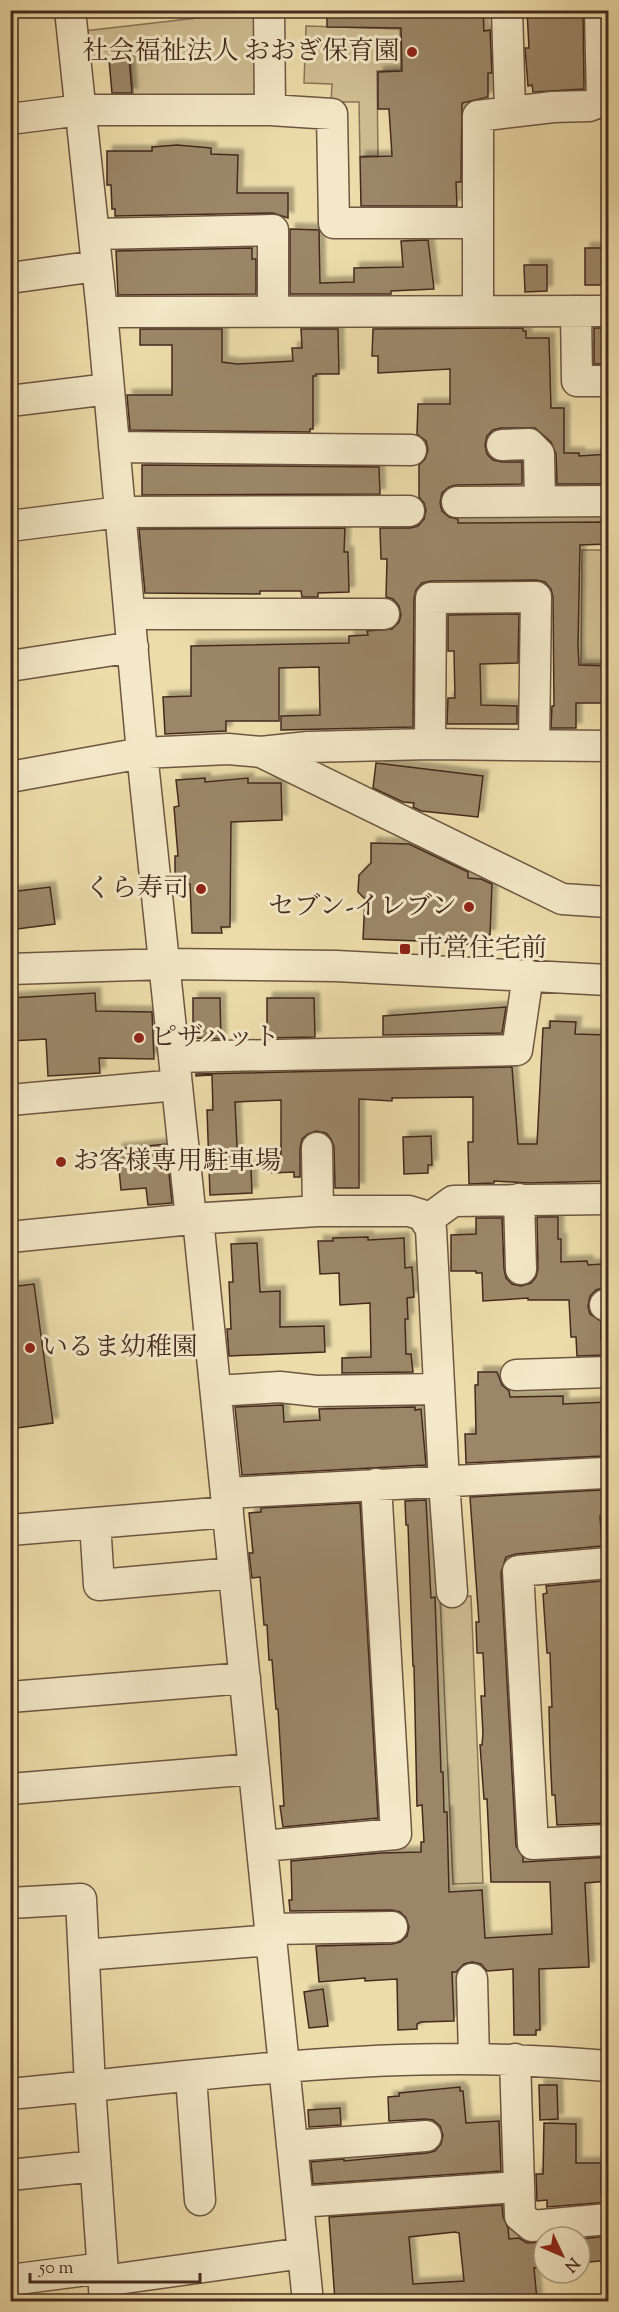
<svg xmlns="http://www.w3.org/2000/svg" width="619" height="2312" viewBox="0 0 619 2312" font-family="'Sorts Mill Goudy','Noto Serif JP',serif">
	<defs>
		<filter id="shadow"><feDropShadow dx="5.5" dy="-5.5" stdDeviation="1.5" flood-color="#0004"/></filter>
	</defs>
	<rect width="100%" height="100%" fill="#ecdca9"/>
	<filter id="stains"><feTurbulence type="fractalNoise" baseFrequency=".00333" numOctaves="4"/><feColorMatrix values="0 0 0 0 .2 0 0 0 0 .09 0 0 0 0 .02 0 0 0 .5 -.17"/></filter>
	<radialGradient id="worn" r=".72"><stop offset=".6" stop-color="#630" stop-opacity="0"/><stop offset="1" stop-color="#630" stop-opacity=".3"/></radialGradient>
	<path fill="#cfbe92" stroke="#8a7458" stroke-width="1.5" d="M259 11 261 94 253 103 134 101 130 57 88 61 84 31Z
		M306 26 400 29 401 70 377 71 378 156H360L359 102H331L332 84 304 83Z
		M582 550H608V664H581Z
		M471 1596 483 1883 453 1884 440 1597Z"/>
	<path fill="#9b8767" stroke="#442a1f" stroke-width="1.5" fill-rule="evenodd" filter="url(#shadow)" d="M327 10H483L484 31 490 30 492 73H488V97L462 103 461 182H456L457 206H361L360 157 392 156 389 109H378V72L402 71 401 28 327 27Z
		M527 10H583L584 89 533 92 532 85 528 86 525 48H529Z
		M129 58 132 93H112L109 60Z
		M177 145 211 148V154L238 155 237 193H288V218L273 213 115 216V209H112L111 185H107V151H152V147Z
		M290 229 319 230 320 283 354 282V268L403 267 401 241 428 240 434 289 391 291V294H290Z
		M252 248V259H256V294L118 295 116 251Z
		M585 248H609L608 279H604V285H585Z
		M524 265H547V291L525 292Z
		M523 328V331H526V338H549L551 408H564V453H579V456L609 454V484H557L556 454 551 442 535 428H501L493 430 487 436 485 445 487 454 493 460 502 462H522V484L456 485 449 487 442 493 440 503 442 511 449 517 458 519V523L608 522 609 544 580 545 578 646 579 665 609 666V703H576V728H551L552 706H554L553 597 551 589 545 582 536 580 431 581 422 583 416 590 414 598 413 727 281 730V716L320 715 319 667 279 668V721H226V731L165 734 163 697 191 696V646L349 643V636L368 635 367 631 392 629 399 622 401 615 399 606 393 599 386 597 387 559H381L380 528H410L418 526 424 519 426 510 424 503 419 497V465L425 459 428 450 426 441 417 434 418 404H450V369L378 373V356H372L373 329Z
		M594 328H609V364H594Z
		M140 329H222V362L237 364 293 361 292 348H302L301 329H338L339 374H316V376H313V429H310V432L130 430 127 395H172V345H140Z
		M142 465 379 467 380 494 142 495Z
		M345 528 344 552H348L349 592 318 593V597H302L301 591H260V594L145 593 139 529Z
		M519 614 518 663 480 664 481 705 517 706V724H447L448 698H455L454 651H448V615Z
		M376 763 483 776 478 817 421 811 413 807 414 803 403 802 373 788Z
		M205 778V782L248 778V783H281L282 820 231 822 230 927H221L222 933H192L190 884H175V856H178L174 807 179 806 176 780Z
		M371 843 409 844 468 872V878L481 879 492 884 490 935H479L478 945 448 943V942L363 939 365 899 358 892 359 875 371 863Z
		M50 887 55 924 10 930V892Z
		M95 993 96 1011 152 1012 154 1059 99 1058 100 1073 48 1076 46 1039 10 1041V998Z
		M193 998H220L221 1039 193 1038Z
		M267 998H314L315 1037 267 1038Z
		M506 1007 502 1033 383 1035V1016Z
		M550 1021 576 1022 575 1034 609 1035V1181L529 1183 494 1181V1183L469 1184 468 1142H473V1097L392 1098V1101L359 1099V1188H335L334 1147 331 1139 326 1133 316 1131 308 1134 302 1139 300 1148V1177H294V1172L272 1173 273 1154H281V1100L235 1102 238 1168 251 1167 252 1193 210 1195 207 1110H213L212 1075 196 1076V1074L512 1067 518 1144H537L543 1028H550Z
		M431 1136 432 1165H428V1173L404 1174 403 1137Z
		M166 1144 172 1203 148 1205 146 1188 121 1190 117 1149Z
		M537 1217H558V1239H561V1262L587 1261 588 1265 602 1264 603 1288 596 1290 590 1296 588 1306 590 1314 601 1321V1341H607L608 1355 577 1356 576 1337H571L569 1300H528V1298L483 1301 482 1273H476V1271H451V1235L476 1234V1218H502L504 1269 506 1278 512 1284 521 1286 531 1283 536 1277 538 1269Z
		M368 1237V1240L404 1238 405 1268 412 1267 414 1297 407 1298 408 1319H405L406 1354H411L413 1372 342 1373V1358L371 1357 370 1303 340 1305 339 1273 320 1274 318 1241H333V1238Z
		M257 1243 260 1292 280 1291V1327L324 1326 325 1352 229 1356 227 1329H231L229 1282H233L231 1244Z
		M34 1284 53 1423 10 1429V1371L17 1365 10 1315V1287Z
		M478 1372H497L502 1385 509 1391 510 1397 563 1396V1404L609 1402V1424H601L602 1456 466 1463 465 1434H476L475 1385H478Z
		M283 1405 284 1422 320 1420 319 1409 415 1407V1410L421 1409 426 1465 242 1475 235 1407Z
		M602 1490 604 1516H600L602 1546 516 1554 506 1557 501 1572 516 1846 523 1857V1862L609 1857V1881L585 1883 589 1967 539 1969 540 2030H536V2035H514L513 1969 487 1971 481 1964 472 1962 464 1964 456 1972H452L454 2021 421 2022 417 2024V2029L398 2030 397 1979 365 1981V1978L319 1982 316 1946 392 1944 400 1942 407 1936 409 1927 406 1918 400 1912 392 1910 290 1911 289 1900H292L291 1861 381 1853 421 1852V1842H424L422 1805 417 1806 414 1666H413L408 1525H406L405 1501 426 1500 431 1598 435 1597 441 1772H443L444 1812H447L449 1892 482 1890 485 1938 552 1934 550 1882H491L487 1799H484L480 1745H482L483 1733 481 1696H485L483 1653H477L476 1622H479L470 1497Z
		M360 1503 378 1818 283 1827 280 1806H284L278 1709H276L272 1660H269L267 1625H264L260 1577 252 1578 249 1553H253L249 1513 261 1512V1508Z
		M603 1581 604 1589 609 1588V1823L557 1825 555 1795H552L550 1750 549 1707H552L550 1653H547L543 1594 547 1593 546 1586Z
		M323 1989 328 2026 309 2028 304 1992Z
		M539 2085H557L558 2119 540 2120Z
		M460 2087V2091H463L466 2123 499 2121 501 2171 313 2184 311 2162 344 2159V2161L427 2153 435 2151 441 2144 443 2135 440 2126 433 2120 425 2119 389 2121 388 2097 399 2096V2093Z
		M340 2108 341 2125 309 2127 308 2110Z
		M544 2123 576 2124V2163H601V2194H609V2202L547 2207V2200L537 2201 536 2174H543Z
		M502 2205 503 2217 508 2228 509 2239 519 2238 527 2243 544 2242V2267L534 2268 537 2300 335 2301 329 2217ZM455 2232 459 2233 464 2281 413 2284 409 2237Z
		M609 2236V2260L580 2263V2239Z"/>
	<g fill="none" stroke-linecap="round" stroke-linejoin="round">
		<defs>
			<path id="minor" d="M70 10 102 312 142 753 191 1219
				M269 10 270 110
				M507 10 510 111
				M600 10 602 101 608 100
				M10 119 81 110H270L332 114 334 223H477
				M94 234 273 230V311
				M10 278 97 266
				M478 310V116L553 107 589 106 602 101
				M576 311 577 381H608
				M102 312 608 311
				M10 401 109 389
				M502 445 529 444 539 454 540 501
				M114 447 411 450
				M457 502 608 501
				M10 526 120 512 409 511
				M130 614H384
				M10 666 133 647
				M430 744 431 598 536 597 534 744
				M261 752 562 899 608 902
				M10 777 142 753 228 749 261 752 308 747 430 744 608 746
				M10 969 165 964 336 966 608 980
				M175 1057 517 1050 528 975
				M10 1100 177 1085
				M317 1148 318 1211
				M519 1199 521 1269
				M198 1219 308 2302
				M427 1220 453 1201 608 1199
				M10 1237 191 1219 318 1211H409L422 1215 431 1229 444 1482 452 1592
				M605 1305H608
				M516 1375 608 1372
				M216 1391 280 1387 316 1391 439 1389
				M226 1493 604 1473
				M95 1523 99 1585 234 1573
				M10 1530 228 1512
				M608 1563 518 1571 533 1844 608 1840
				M10 1697 245 1678
				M10 1789 254 1769
				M262 1846 396 1834 376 1484
				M10 1903 81 1899 90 2086 105 2302
				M270 1929 392 1927
				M84 1955 271 1940
				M472 1979 474 2059
				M515 2059 520 2216 532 2226 608 2219
				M191 2077 200 2200
				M10 2094C159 2080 309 2059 459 2059 509 2059 559 2062 608 2066
				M292 2146 426 2136
				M10 2175 95 2166
				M298 2202 517 2187
				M10 2280 103 2268
				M103 2281 303 2253"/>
		</defs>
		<use href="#minor" stroke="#6e5642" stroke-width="33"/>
		<use href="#minor" stroke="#f3e8c7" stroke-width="30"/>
	</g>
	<g fill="#8f2418" stroke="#f3e8c7" stroke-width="2">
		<circle cx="412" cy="52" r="6"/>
		<circle cx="201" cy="889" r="6"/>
		<circle cx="469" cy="907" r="6"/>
		<rect x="399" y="943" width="12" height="12" rx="3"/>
		<circle cx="139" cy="1038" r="6"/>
		<circle cx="61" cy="1162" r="6"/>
		<circle cx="30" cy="1348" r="6"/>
	</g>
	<g text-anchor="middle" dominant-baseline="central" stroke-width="6" stroke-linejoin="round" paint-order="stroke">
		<g font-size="26" fill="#442a1f" stroke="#f3e8c7" text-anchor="start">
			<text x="400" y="52" text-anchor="end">社会福祉法人 おおぎ保育園</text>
			<text x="189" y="889" text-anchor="end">くら寿司</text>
			<text x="457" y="907" text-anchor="end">セブン-イレブン</text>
			<text x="417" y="949">市営住宅前</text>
			<text x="151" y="1038">ピザハット</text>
			<text x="73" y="1162">お客様専用駐車場</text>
			<text x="42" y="1348">いるま幼稚園</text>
		</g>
	</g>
	<rect width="619" height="2312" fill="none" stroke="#ecdca9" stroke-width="36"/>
	<rect x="12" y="12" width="595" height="2288" fill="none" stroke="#442a1f" stroke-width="3"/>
	<rect x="18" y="18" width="583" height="2276" fill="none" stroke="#442a1f" stroke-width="1.5"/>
	<g transform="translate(562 2255) rotate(134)"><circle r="28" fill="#f3e8c7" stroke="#ad9c84" stroke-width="1.5"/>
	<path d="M0-4.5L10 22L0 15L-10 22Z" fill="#8f2418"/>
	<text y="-9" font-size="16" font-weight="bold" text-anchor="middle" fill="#442a1f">N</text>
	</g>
	<path d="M30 2273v9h170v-9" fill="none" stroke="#442a1f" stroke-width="3"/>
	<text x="39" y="2273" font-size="18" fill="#442a1f" stroke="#f3e8c7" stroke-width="4.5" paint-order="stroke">50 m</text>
	<rect width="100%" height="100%" filter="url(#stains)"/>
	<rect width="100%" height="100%" fill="url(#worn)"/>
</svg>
